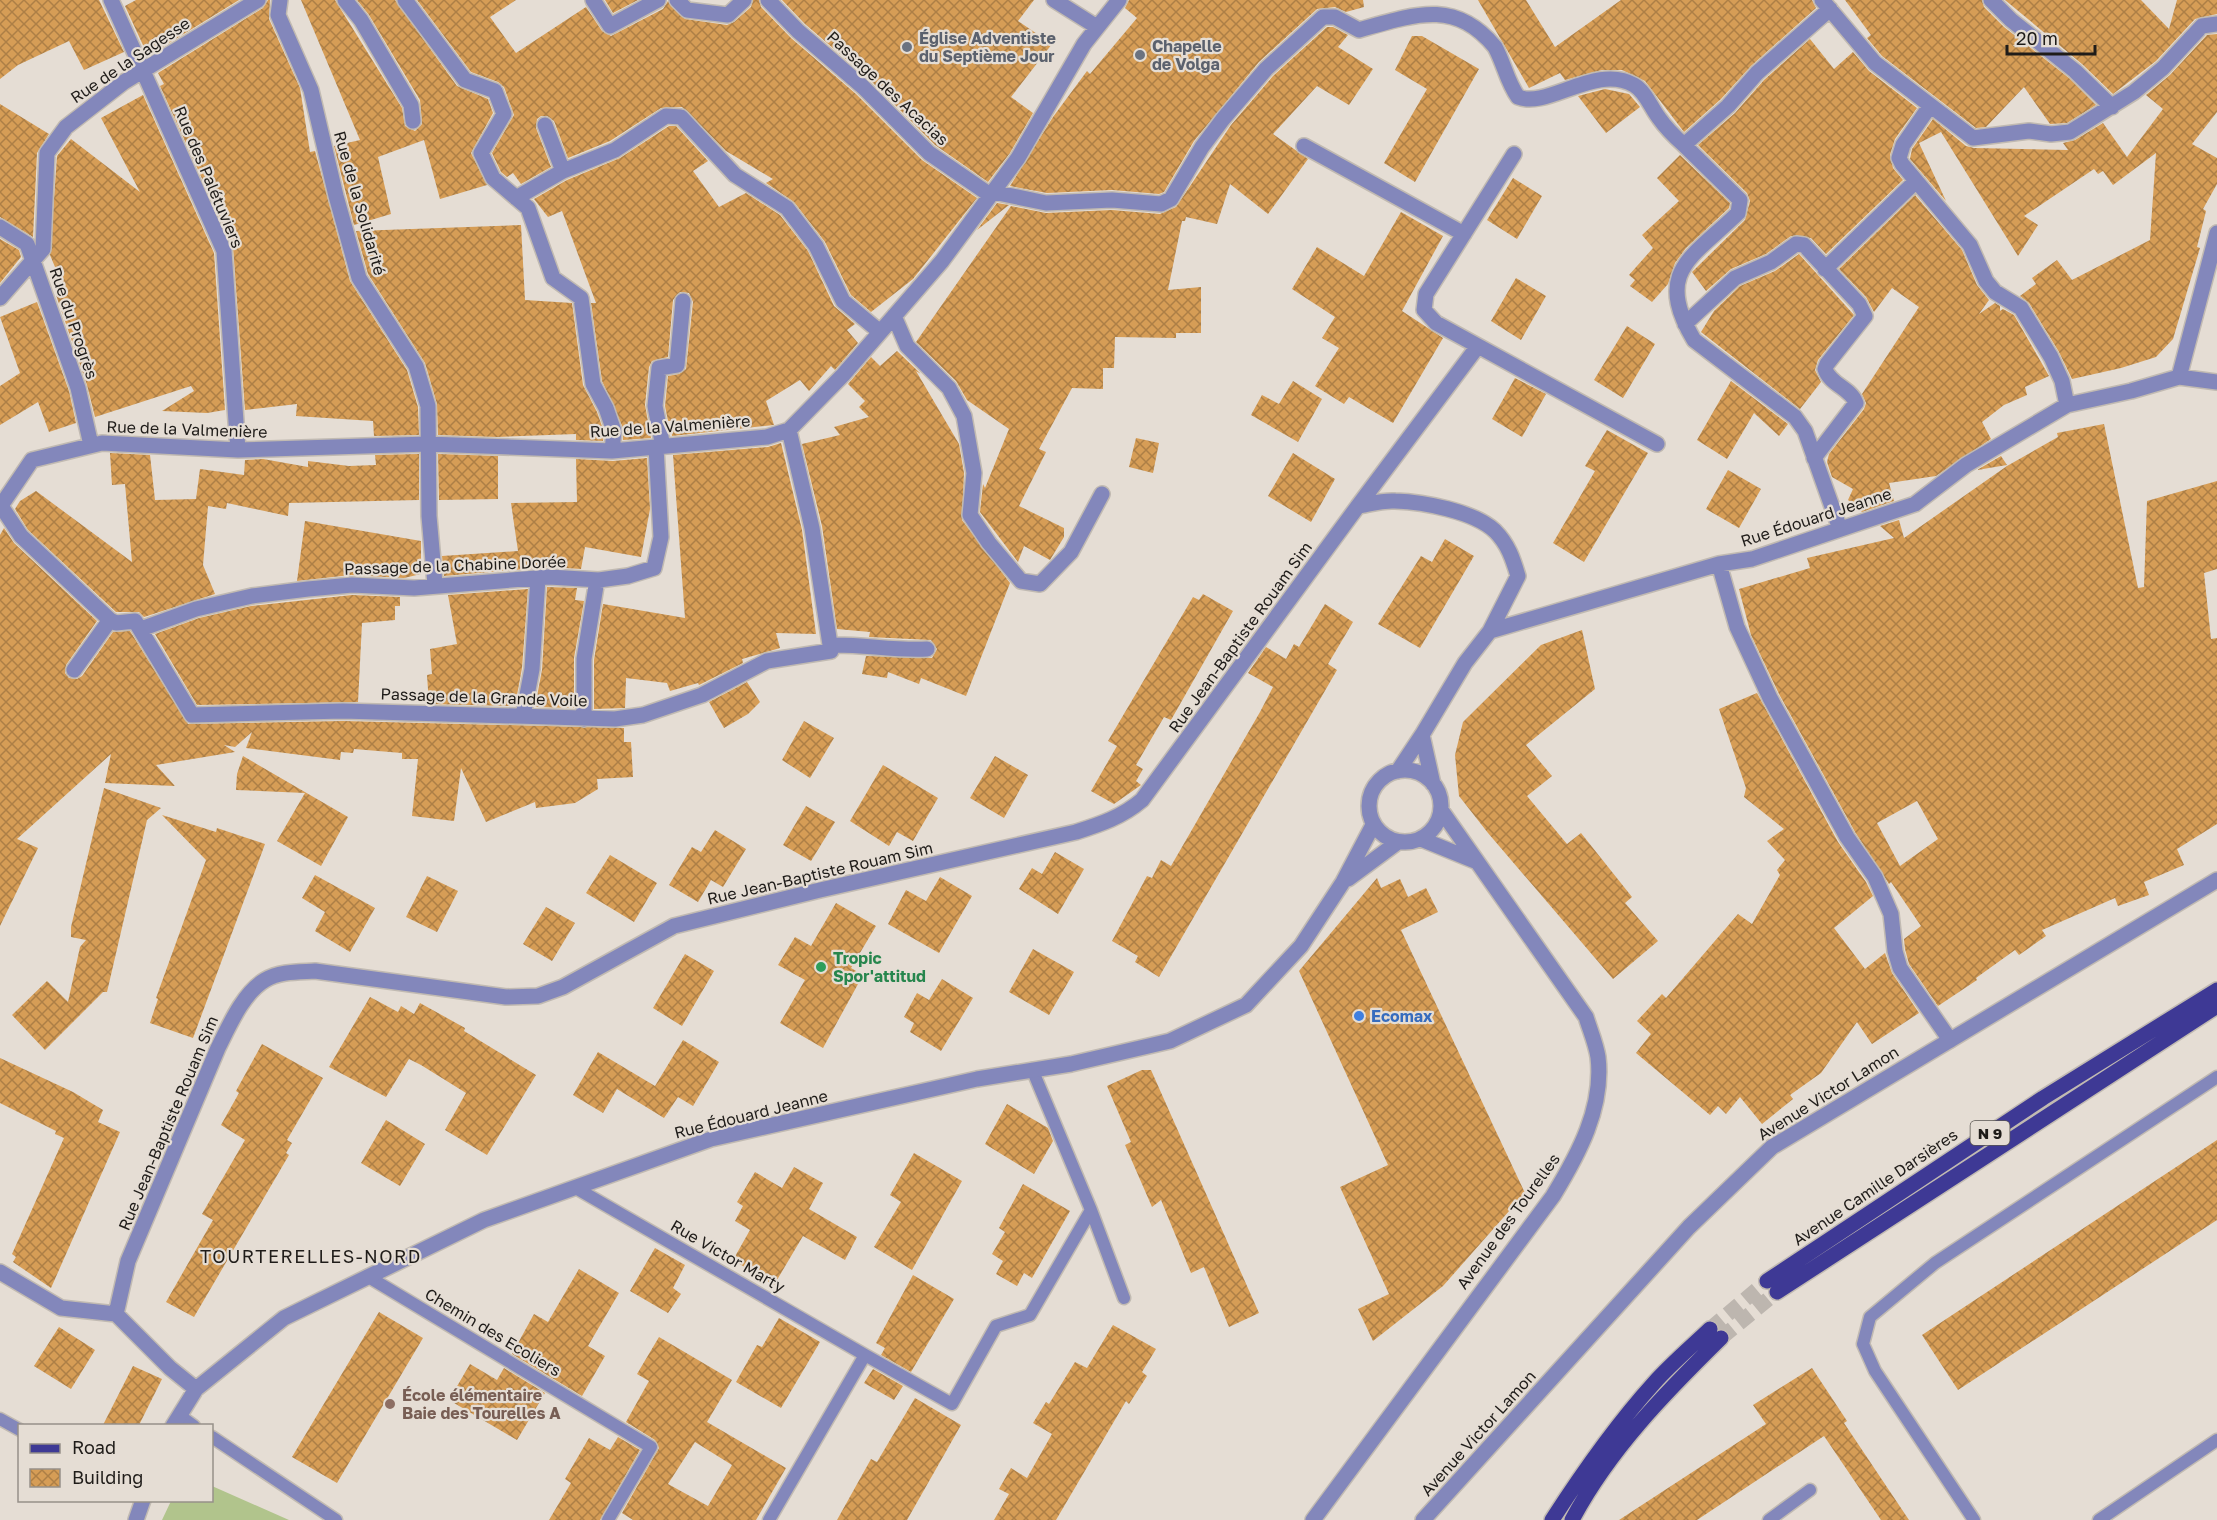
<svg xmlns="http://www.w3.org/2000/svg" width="2217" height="1520" viewBox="0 0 2217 1520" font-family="'Golos Text',sans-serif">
	<defs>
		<pattern id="building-cross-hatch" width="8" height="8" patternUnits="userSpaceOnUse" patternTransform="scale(1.5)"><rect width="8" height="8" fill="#d69d56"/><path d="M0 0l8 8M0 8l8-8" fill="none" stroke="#ad7f46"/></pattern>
	</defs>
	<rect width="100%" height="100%" fill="#e5ddd4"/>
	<path fill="#b1c48c" d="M212 1486 289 1520H162L171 1501 212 1500Z"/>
	<path fill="url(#building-cross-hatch)" fill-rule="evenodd" d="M0 0H99L124 52 84 70 69 41 18 65 0 79Z
		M136 0H239L148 56 125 6Z
		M268 0H270L269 19 300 88 310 152 315 151 350 281 407 370 418 407 419 435 374 436 373 421 296 416 297 404 245 410 233 247 160 86 164 84 158 73 263 8Z
		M301 0H335L402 108 405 126 415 131 422 124 420 100 369 15 357 0H395L457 86 488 99 493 113 471 153 487 185 440 199 424 140 378 157 391 214 354 225 334 146 360 140Z
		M417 0H516L490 17 516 53 586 7 602 31 611 36 663 9 668 1 685 19 727 25 734 22 751 7 753 0H759L761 7 791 38 856 94 922 160 977 198 913 279 871 312 851 295 825 242 794 202 766 183 773 179 726 151 682 107 661 108 610 141 568 158 554 121 547 116H541L537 119 536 128 551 167 521 184 513 173 507 177 501 172 492 153 514 115 504 87 498 82 471 72Z
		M605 0H638L613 13Z
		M782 0H1034L1018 21 1052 44 1011 97 1033 113 1010 153 988 182 935 145 870 80 805 24Z
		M1129 0H1363L1364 7 1346 12 1335 7 1317 9 1259 62 1194 141 1164 192 1159 194 1112 190 1047 193 1010 186 1053 117 1087 71 1090 74 1137 18 1125 8Z
		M1478 0H1526L1555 47 1621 0H1812L1816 8 1751 66 1721 99 1684 132 1645 81 1622 70H1602L1565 80 1560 73 1529 88Z
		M1845 0H1982L1984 7 2004 27 2069 78 2096 105 2067 123 2050 124 2024 87 1986 127 1976 128 1882 56 1867 38 1871 35Z
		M2005 0H2141L2169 29 2177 0H2217V14L2195 19 2156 61 2113 94 2082 64Z
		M1327 27H1333L1348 35 1338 47 1373 69 1349 105 1317 86 1273 134 1308 159 1268 214 1230 184 1217 224 1186 217 1185 221H1182L1168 290 1201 287V333H1176V338L1115 337 1114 368H1103V389L1072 388 1039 449 1046 452 1019 506 1064 528V537L1050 560 1024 546 1018 562 980 512 983 484 985 488 1009 429 967 400 956 381 916 342 1011 206 1046 213 1112 210 1160 214 1176 207 1231 125 1273 76Z
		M2217 34V112L2192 144 2217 158V184L2203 209 2206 211 2197 247 2200 248 2173 339 2156 357 2121 368 2072 379 2059 352 2029 303 2020 296 2036 284 2032 278 2057 260 2072 280 2150 240 2156 153 2113 185 2103 171 2098 174 2094 169 2024 216 2038 225 2018 256 1941 132 1919 143 1946 201 1910 159 1912 149 1933 119 1966 146 1974 148 2068 150 2063 143 2075 140 2103 123 2127 157 2163 109 2146 95 2170 75 2207 35Z
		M1412 36H1422L1479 69 1415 182 1384 163 1427 89 1395 70Z
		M1810 39 1834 69 1853 52 1869 71 1917 108 1895 139 1890 155 1893 168 1903 180 1826 254 1811 238 1791 236 1766 254 1731 269 1706 291 1692 272 1745 220 1750 201 1747 193 1698 145 1735 113 1764 80Z
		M1605 89 1629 94 1640 107 1606 133 1578 96Z
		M143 95 214 253 225 410 207 413 162 411 194 391 191 386 95 417 87 385 56 295 65 291 50 255 57 156 71 139 140 192 101 118Z
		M0 104 49 134 37 153 33 237 0 217Z
		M669 126H676L708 161 693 171 719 207 746 193 780 215 808 251 834 306 855 324 847 330 858 343 835 370 831 366 809 391 800 380 766 401 774 425 672 436 671 421H668L665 406 668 376 679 374 686 369 693 302 689 293 680 292 673 300 668 357 652 361 649 367 645 405 651 438 623 440V428L602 381 591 303H596L562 211 548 217 534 199 567 180 620 158Z
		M1680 155 1730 203 1729 208 1686 248 1675 263 1668 284 1652 302 1630 286 1635 280 1629 275 1653 248 1642 235 1679 201 1657 178Z
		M1513 178 1542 196 1517 239 1487 220Z
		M1915 195 1962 250 1977 285 1989 300 1979 314 1995 303 2000 306V311L2003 309 2014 315 2049 376 2025 387 2027 395 2004 405 1982 422 1991 439 1936 476 1889 483 1894 501 1862 512 1848 500 1853 489 1832 477 1827 462 1829 454 1864 409 1866 403 1862 394 1919 307 1892 288 1874 312 1866 297 1839 269Z
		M997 203 1009 205 977 230Z
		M1401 212 1443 236 1402 311 1443 338 1393 423 1349 397 1344 404 1315 386 1339 348 1322 338 1335 317 1292 289 1317 247 1364 276Z
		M521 225 525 300 572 303 583 385 597 412 604 432 603 441 576 440V434L497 437 438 435 437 404 425 363 368 274 356 231Z
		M0 239 19 250 21 257 0 283Z
		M1799 254 1854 315 1818 360 1815 370 1821 382 1800 409 1701 332 1714 311 1740 286 1775 271Z
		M1516 278 1546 296 1521 340 1491 321Z
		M37 302 69 391 76 423 49 432 38 402 0 425V386L20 373 0 317Z
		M1627 326 1655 344 1623 398 1594 380Z
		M897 351 921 374 916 371 959 444 964 473 962 520 1010 583 966 696 921 678 919 684 888 672 887 678 862 674 866 656 932 658 937 649 931 640 869 637 870 632 837 629 822 526 802 444 840 435 834 427 869 417 859 407 865 401 848 384 871 357 880 366Z
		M1515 378 1546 394 1522 437 1492 419Z
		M1293 381 1322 399 1298 442 1251 415 1262 395 1279 404Z
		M1731 381 1788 424 1779 436 1754 413 1727 459 1697 440Z
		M2104 424 2138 588 2144 587 2147 501 2217 481V569L2204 573 2211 639 2217 638V824L2177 849 2184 865 2144 882 2149 895 2118 906 2115 898 2042 930 2046 936 2019 955 2015 950 1976 978 1977 980 1938 1006 1909 964 1905 949 1904 939 1921 926 1891 882 1889 884 1855 832 1779 694 1751 635 1739 589 1810 568 1807 558 1894 538 1880 526 1899 520 1904 538 2007 466 2058 437 2057 433ZM1917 801 1938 839 1900 866 1877 823Z
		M1607 430 1648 453 1584 562 1553 543 1595 471 1585 466Z
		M1136 438 1159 443 1153 473 1129 467Z
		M781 443 802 530 816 634 776 633 780 648 742 659 743 663 699 685 698 683 670 691 667 683 626 678 625 708 594 709V660L603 604 685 618 673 455 768 447Z
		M110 453 150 455 155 500 196 499 200 469 244 475 245 460 263 459 308 467V461L349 466 376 465 375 455 419 454V500L289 503 288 516 227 503 226 509 208 506 203 565 215 594 144 617 139 612H116L28 530 15 509 20 501 36 491 132 562 125 484 112 485Z
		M1293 453 1335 479 1311 522 1268 496Z
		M438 454 498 456V499L439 500Z
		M2001 456 2007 465 1977 470Z
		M647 458 650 509 641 557 585 547 581 569 548 567 444 576 442 556 518 551 511 503 577 502 576 459 613 461Z
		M1728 470 1761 489 1739 528 1706 509Z
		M305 521 421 541V574L404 578 351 575 297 581Z
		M4 528 14 543 97 621 66 665 65 673 69 678 77 679 82 676 113 632 130 631 188 724 343 721 624 728V742H631L633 777 597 779 598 789 575 803 536 808 535 802 486 822 461 768 454 821 412 816 418 759H402V753L354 749 353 753 341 752 340 760 246 748 252 732 235 747 224 745 235 752 156 765 175 786 105 783 111 754 17 839 38 848 0 926V535Z
		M1445 539 1474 556 1420 648 1378 624 1421 556 1432 562Z
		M547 587 577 588 575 600 584 601 574 658V708L535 707 542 670Z
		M528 589 522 668 515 706 429 704 427 675 432 674 430 649 457 644 448 595Z
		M1203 594 1233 611 1171 720 1164 717 1136 765 1143 769 1136 781 1141 785 1114 804 1091 791 1117 746 1108 741 1193 597 1199 600Z
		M352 595 400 597V606H395V620L362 623 358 702 197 705 155 634 199 618 251 606Z
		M1325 604 1353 622 1328 664 1337 670 1159 977 1135 962 1138 956 1112 941 1147 876 1152 878 1161 860 1171 866 1260 712 1273 687 1248 673 1266 647 1286 659 1294 644 1299 647Z
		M1582 630 1595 689 1526 745 1552 776 1527 796 1567 844 1581 833 1632 897 1625 903 1658 941 1613 979 1488 833 1459 796 1455 755 1463 722 1541 645Z
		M747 682 760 702 748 714 724 728 709 702Z
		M1757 693 1838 842 1866 882 1873 896 1834 928 1865 969 1885 953 1892 973 1919 1013 1872 1044 1857 1022 1821 1073 1790 1095 1793 1099 1762 1124 1740 1097 1726 1114 1718 1106 1710 1115 1636 1053 1651 1034 1637 1021 1662 994 1666 998 1738 914 1752 924 1780 875 1777 870 1785 860 1767 841 1784 829 1744 797 1746 788 1719 709Z
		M804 721 834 738 810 778 782 760Z
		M243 756 348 817 321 866 277 841 305 793 236 790 237 774Z
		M995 756 1028 775 1004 818 970 798Z
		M883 765 938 798 913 841 897 832 889 846 850 821Z
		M104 788 161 808 147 820 107 992H103L45 1050 12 1015 47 981 68 1002 80 947 86 940 71 937V927Z
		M806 806 835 822 811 861 783 845Z
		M162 815 216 832 217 828 265 844 193 1038 150 1023 158 999 156 998 206 860Z
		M715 830 746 849 723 887 711 880 698 902 669 885 692 847 701 852Z
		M1055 852 1084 869 1058 914 1019 889 1032 868 1042 874Z
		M610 855 657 883 634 922 586 893Z
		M315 875 375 908 350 952 315 931 325 912 302 898Z
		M427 876 458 891 437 932 406 917Z
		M940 877 972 896 939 953 888 924 906 890 926 901Z
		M1377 878 1381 888 1400 879 1408 897 1426 888 1438 912 1401 930 1525 1193 1443 1286 1373 1341 1358 1309 1389 1294 1340 1187 1388 1165 1299 971Z
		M836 903 876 926 851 968 863 975 823 1048 780 1023 805 980 778 965 795 937 811 946Z
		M546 907 575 923 552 961 523 944Z
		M1033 949 1074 972 1049 1015 1009 992Z
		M685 954 714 971 682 1026 653 1008Z
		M942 979 973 998 941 1051 910 1032 914 1023 904 1017 917 993 929 1000Z
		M370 997 398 1012 401 1006 414 1014 420 1003 465 1028 464 1031 536 1075 487 1155 445 1130 466 1093 421 1065 409 1059 386 1097 329 1067Z
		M683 1040 719 1062 693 1106 678 1097 664 1118 617 1089 603 1113 573 1095 598 1052 655 1086Z
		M262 1044 323 1078 287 1140 292 1143 286 1153 289 1155 194 1317 166 1302 213 1220 202 1214 245 1140 221 1125 239 1093 236 1091Z
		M0 1058 73 1092 103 1110 98 1122 120 1132 51 1288 13 1262 16 1257 12 1254 64 1138 55 1134 56 1131 0 1103Z
		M1142 1070H1151L1259 1313 1229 1327 1204 1267 1191 1273 1161 1200 1152 1207 1125 1145 1131 1142 1107 1086Z
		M1007 1104 1048 1128 1053 1141 1034 1174 985 1144Z
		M386 1120 425 1144 400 1186 361 1163Z
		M2217 1140V1220L1958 1390 1922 1335Z
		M914 1153 962 1181 912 1270 874 1247 901 1202 890 1195Z
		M794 1167 823 1183 809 1209 857 1237 845 1260 803 1236 774 1285 733 1260 750 1230 735 1221 743 1206 737 1202 755 1172 782 1188Z
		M1023 1184 1070 1211 1032 1278 1024 1273 1017 1286 996 1274 1003 1261 992 1254 1005 1232 999 1228Z
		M655 1248 685 1265 673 1288 681 1294 668 1313 630 1291Z
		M579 1269 619 1293 588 1346 605 1356 582 1396 512 1354 534 1314 548 1322Z
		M913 1275 954 1299 911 1372 881 1355 885 1348 876 1343Z
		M379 1312 423 1338 337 1483 292 1457Z
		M779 1318 820 1342 781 1408 736 1382 757 1345 762 1347Z
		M1113 1325 1156 1349 1142 1372 1147 1376 1129 1404 1126 1401 1056 1520H994L1009 1494 999 1489 1011 1468 1027 1478 1052 1434 1033 1423 1046 1402 1049 1404 1075 1362 1087 1368Z
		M59 1327 95 1350 71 1389 34 1366Z
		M659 1337 732 1380 707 1422 786 1468 756 1520H633L622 1513 659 1448 655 1440 626 1422 649 1381 637 1374ZM695 1442 732 1465 708 1506 668 1484Z
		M470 1364 497 1380 504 1368 545 1393 517 1440 449 1400Z
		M133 1366 162 1379 139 1425H103Z
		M1812 1368 1847 1421 1844 1423 1909 1520H1881L1824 1436 1697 1520H1619L1766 1424 1753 1405Z
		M873 1369 903 1386 894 1400 864 1383Z
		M915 1398 961 1425 907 1520H837L871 1459 877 1462Z
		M618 1437 640 1450 600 1520H549L571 1483 565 1479 589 1438 610 1450Z"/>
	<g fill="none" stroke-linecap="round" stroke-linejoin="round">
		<path stroke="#bdb6af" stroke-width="15" stroke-dasharray="15 8" stroke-linecap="butt" d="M1710 1329 1767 1281
			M1721 1338 1777 1292"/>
		<defs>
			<path id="service" d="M574 1187 865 1355 769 1520
				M1091 1210 1124 1298
				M367 1276 651 1447 608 1520
				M865 1355 952 1404 996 1326 1030 1315 1091 1210 1032 1069
				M179 1415 194 1426
				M0 1419 20 1430
				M212 1437 336 1520
				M1769 1520 1810 1490
				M1974 1520 1875 1371 1863 1344 1870 1317 1935 1263 2217 1077
				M2099 1520 2217 1440"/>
			<path id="minor" d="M111 0 224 251 238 450
				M280 0 278 15 311 90 336 196 359 278 416 366 428 406 429 516 435 584
				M345 0 361 20 411 105 413 121
				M405 0 465 80 495 91 504 114 481 153 493 178 528 208 553 278 581 298 593 384 606 408 614 431 612 451
				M593 0 610 26 658 0
				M677 0 687 10 728 15 744 0
				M768 0 798 31 863 87 929 153 990 195
				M1054 0 1097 27
				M1822 0 1875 63 1973 138 2029 131 2051 134 2070 132 2134 92 2163 68 2202 26 2217 24
				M1991 0 2011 20 2075 71 2112 107
				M1930 106 1903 145 1899 158 1902 164 1970 245 1986 281 1995 292 2021 308 2051 357 2062 381 2067 405
				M545 125 563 171
				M1684 145 1740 200 1738 213C1693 257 1653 271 1694 340L1795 417 1805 431 1840 529
				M1304 146 1464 234
				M1514 154 1426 294 1424 310 1436 323 1657 444
				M993 192 1046 203 1112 200 1161 204 1171 199 1202 147 1223 119 1266 69 1323 17H1335L1359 30C1418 13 1456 0 1495 47 1504 63 1507 82 1518 97 1548 109 1596 63 1634 85 1646 92 1651 108 1659 118 1666 128 1675 137 1684 145L1728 106 1757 73 1830 9
				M516 198 563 171 615 150 666 116 681 117 735 175 787 208 816 246 843 301 880 332
				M0 227 27 244 78 388 91 445
				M1825 269 1916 181
				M0 298 43 249 47 153 66 127 124 82 258 0
				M894 316 907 346 949 388 964 416 974 473 970 515 989 543 1021 581 1040 584 1071 552 1102 494
				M1685 324 1735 278 1771 262 1796 244 1804 245 1859 304 1865 316 1827 364 1825 369C1830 385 1851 388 1856 403L1814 458
				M2179 377 2217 233
				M663 447 655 406 659 368 677 365 683 301
				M1 506 21 536 110 620 116 623 135 621 192 715 343 711 615 719 643 715 702 695 767 661 831 651 812 528 789 430
				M1358 506 1478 346
				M0 507 32 460 102 443 238 450 428 444 612 451 767 437 789 430 843 375 942 261 1018 158 1084 44 1119 0
				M1719 564 1737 627 1770 698 1847 837 1875 877 1891 914 1895 951 1900 968 1950 1040
				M141 629 196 609 252 596 308 589 352 585 414 588 549 577 599 580 628 576 654 568 661 537 656 447
				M831 645C863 644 894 651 927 649
				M74 670 110 620
				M523 716 532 669 538 578
				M584 719V659L597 580
				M1422 735 1433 784
				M1369 806a36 36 0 1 1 72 0a36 36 0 1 1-72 0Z
				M1398 771 1422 735 1465 663 1490 631 1719 564 1752 559 1915 504 1966 465 2067 405 2131 391 2179 377 2217 382
				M1421 839 1475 861
				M1348 879 1398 842
				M0 1272 61 1308 116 1314 170 1368 196 1389
				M116 1314 128 1261 218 1048C229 1026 243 993 265 980 280 971 299 972 315 971L506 997 538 996 563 987 674 926 820 890 1076 832C1101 824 1122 817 1142 800L1358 506C1370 504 1383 500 1395 501 1423 502 1474 511 1495 531 1508 544 1513 559 1518 576L1490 631
				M173 1426 196 1389 284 1318 484 1220 711 1139 977 1079 1071 1064 1170 1041 1246 1005 1301 946 1343 882 1373 825
				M136 1520 143 1500
				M1313 1520 1553 1196C1578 1155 1604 1108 1598 1057 1596 1044 1590 1030 1586 1017L1441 810"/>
			<path id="tertiary" d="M1423 1520 1689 1227 1772 1147 2217 880"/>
			<path id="primary" d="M1767 1281 2043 1098 2217 990
				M1777 1292 2217 1006
				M1552 1520C1583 1472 1615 1426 1654 1383 1671 1364 1691 1347 1710 1329
				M1572 1520C1609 1450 1665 1393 1721 1338"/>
		</defs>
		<use href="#service" stroke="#c1bab2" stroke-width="15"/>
		<use href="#minor" stroke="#c1bab2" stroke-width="18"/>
		<use href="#tertiary" stroke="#c1bab2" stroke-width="18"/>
		<use href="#primary" stroke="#c1bab2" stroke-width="18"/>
		<use href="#service" stroke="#8387bb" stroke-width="12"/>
		<use href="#minor" stroke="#8387bb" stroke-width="15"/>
		<use href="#tertiary" stroke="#8387bb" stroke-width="15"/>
		<use href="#primary" stroke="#3e3995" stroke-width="15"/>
	</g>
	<g fill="#6b7280" stroke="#e5ddd4" stroke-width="2">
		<circle cx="907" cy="47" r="6"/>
		<circle cx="1140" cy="55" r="6"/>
	</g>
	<circle fill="#2e9e5b" stroke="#e5ddd4" stroke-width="2" cx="821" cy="967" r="6"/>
	<circle fill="#3f7fe0" stroke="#e5ddd4" stroke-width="2" cx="1359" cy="1016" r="6"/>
	<circle fill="#8d6e63" stroke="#e5ddd4" stroke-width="2" cx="390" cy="1404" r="6"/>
	<g text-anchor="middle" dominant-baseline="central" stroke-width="4.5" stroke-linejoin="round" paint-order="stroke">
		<rect fill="#e5ddd4" stroke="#5a5651" stroke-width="1.5" x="1970.5" y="1121" width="39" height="24" rx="4.5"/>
		<g font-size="15" font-weight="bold" fill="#1f1c19">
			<text x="1990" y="1133">N 9</text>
		</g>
		<g font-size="16" font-weight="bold" fill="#5b616d" stroke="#e5ddd4" text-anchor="start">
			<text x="919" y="38">Église Adventiste<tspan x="919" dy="18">du Septième Jour</tspan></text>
			<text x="1152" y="46">Chapelle<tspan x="1152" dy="18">de Volga</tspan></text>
		</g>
		<g font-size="16" fill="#1f1c19" stroke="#e5ddd4">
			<text transform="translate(130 60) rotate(-34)">Rue de la Sagesse</text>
			<text transform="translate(888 88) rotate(43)">Passage des Acacias</text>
			<text transform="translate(209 177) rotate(67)">Rue des Palétuviers</text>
			<text transform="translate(360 203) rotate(74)">Rue de la Solidarité</text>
			<text transform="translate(74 323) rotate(71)">Rue du Progrès</text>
			<text transform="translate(670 426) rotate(-4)">Rue de la Valmenière</text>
			<text transform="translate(187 429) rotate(2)">Rue de la Valmenière</text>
			<text transform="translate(1816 517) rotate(-18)">Rue Édouard Jeanne</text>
			<text transform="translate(455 565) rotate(-2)">Passage de la Chabine Dorée</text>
			<text transform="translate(1240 637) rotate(-54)">Rue Jean-Baptiste Rouam Sim</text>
			<text transform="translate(484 697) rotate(2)">Passage de la Grande Voile</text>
			<text transform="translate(820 873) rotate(-13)">Rue Jean-Baptiste Rouam Sim</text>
			<text transform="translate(1828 1093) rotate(-32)">Avenue Victor Lamon</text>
			<text transform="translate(751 1114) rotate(-14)">Rue Édouard Jeanne</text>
			<text transform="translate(168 1123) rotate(-67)">Rue Jean-Baptiste Rouam Sim</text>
			<text transform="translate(1875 1187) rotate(-34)">Avenue Camille Darsières</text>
			<text transform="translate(1508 1221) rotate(-54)">Avenue des Tourelles</text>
			<text transform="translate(728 1256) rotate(30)">Rue Victor Marty</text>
			<text transform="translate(493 1332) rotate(31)">Chemin des Ecoliers</text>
			<text transform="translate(1478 1433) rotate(-48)">Avenue Victor Lamon</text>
		</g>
		<g font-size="16" font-weight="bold" fill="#27864d" stroke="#e5ddd4" text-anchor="start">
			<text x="833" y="958">Tropic<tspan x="833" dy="18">Spor'attitud</tspan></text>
		</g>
		<g font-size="16" font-weight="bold" fill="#366cbe" stroke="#e5ddd4" text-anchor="start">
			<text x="1371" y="1016">Ecomax</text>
		</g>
		<g font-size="16" font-weight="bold" fill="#785e54" stroke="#e5ddd4" text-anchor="start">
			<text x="402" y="1395">École élémentaire<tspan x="402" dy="18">Baie des Tourelles A</tspan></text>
		</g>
		<g font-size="18" letter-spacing="1.5" fill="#1f1c19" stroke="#e5ddd4">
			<text x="311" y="1256">TOURTERELLES-NORD</text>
		</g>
	</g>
	<rect x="18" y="1424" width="195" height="78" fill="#e5ddd4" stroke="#969089" stroke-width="1.5"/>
	<rect x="30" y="1444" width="30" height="9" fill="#3e3995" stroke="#969089" stroke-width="1.5"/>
	<text x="72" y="1454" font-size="18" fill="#1f1c19">Road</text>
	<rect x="30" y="1469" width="30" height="18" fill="url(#building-cross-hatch)" stroke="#969089" stroke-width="1.5"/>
	<text x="72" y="1484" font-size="18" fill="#1f1c19">Building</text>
	<path d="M2007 45v9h88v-9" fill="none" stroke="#1f1c19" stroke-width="3"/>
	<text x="2016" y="45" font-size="18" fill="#1f1c19" stroke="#e5ddd4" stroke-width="4.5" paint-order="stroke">20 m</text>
</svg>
